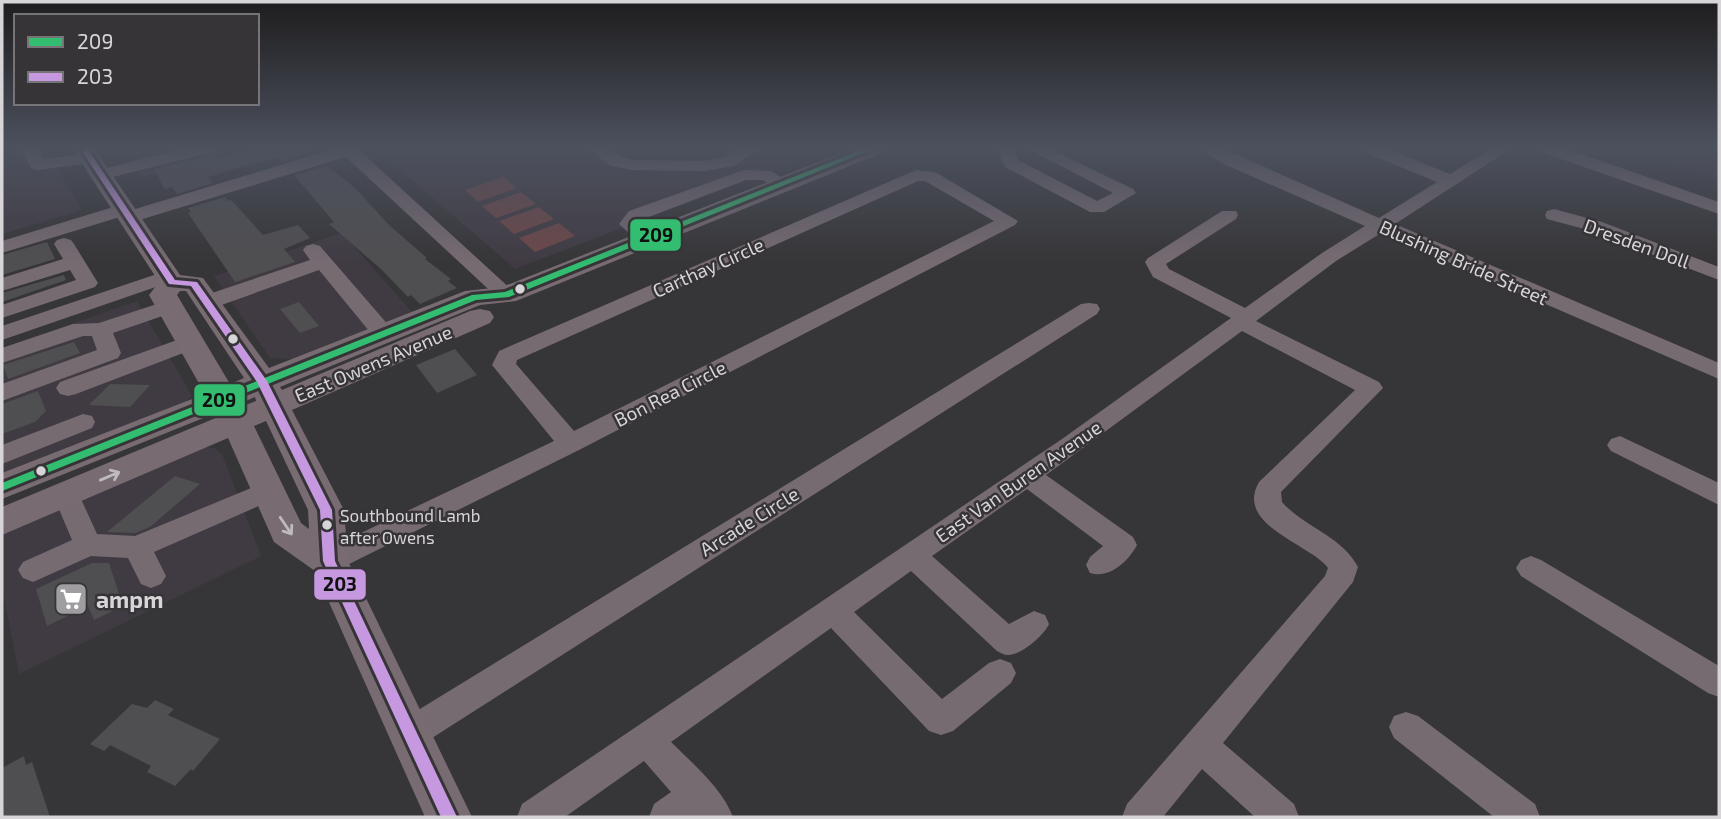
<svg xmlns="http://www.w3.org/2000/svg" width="1721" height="819" viewBox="0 0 1721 819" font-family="'Exo 2',sans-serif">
	<rect width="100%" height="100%" fill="#363537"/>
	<path fill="#403b43" d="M2 148H45L82 210 2 234Z
		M121 148H242L143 177Z
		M375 148H831L515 269Z
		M1624 148H1719V180Z
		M342 233 413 313 294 359 270 358 214 276Z
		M137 301 192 396 183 404 2 478V348Z
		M202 447 215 448 222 454 261 556 19 674 2 588V532Z"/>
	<path fill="#6d4749" d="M503 177 517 188 478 202 465 190Z
		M521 192 536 204 496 218 482 206Z
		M539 207 554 219 514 234 499 221Z
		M559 223 575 236 535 252 519 238Z"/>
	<path fill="#4f4e50" d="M254 148H309L314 152 282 162 279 158 248 165 208 177 213 183 177 194 172 187 165 189 154 169 213 155 216 150 217 159Z
		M327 166 355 188 389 225 427 258 425 259 451 279 448 281 457 288 420 304 411 295 408 297 382 270 329 224 334 222 294 175Z
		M225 197 228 201 231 200 263 235 298 225 310 238 284 249 295 262 235 282 188 213 191 212 188 208Z
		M47 242 55 259 2 275V255Z
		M64 275 66 280 2 302V293Z
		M299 302 319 326 300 333 280 309Z
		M74 342 80 353 8 379 3 365Z
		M455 349 477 375 437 393 416 365Z
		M110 384 150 385 130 407 89 405Z
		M38 391 46 411 35 422 2 434V404Z
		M175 476 200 484 150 527 135 533 107 532Z
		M92 563H109L123 606 94 620 88 606 47 626 36 589Z
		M155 700 174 709 168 715 220 739 193 771 191 769 175 786 147 772 151 766 110 745 104 751 90 744 132 704 147 708Z
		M24 756 26 765 32 762 50 817H2V768Z"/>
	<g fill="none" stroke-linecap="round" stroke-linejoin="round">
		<path fill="#776b72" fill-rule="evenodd" d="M19 148H36L43 159 90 153 99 158 90 163 38 170 32 169Z
			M185 148H214L212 152 101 180 92 175 95 171Z
			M337 148 358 149 513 291 517 295 513 299H499L346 157 136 221 129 223 120 217 2 253V241L123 204 132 210Z
			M588 148C612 148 612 155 632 160L704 161 723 158 740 148H761L734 166 704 171 632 170 609 165Z
			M996 148H1013L1018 160 1097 201 1113 193 1026 148H1048L1133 189 1136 193 1104 212H1090L1005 167Z
			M1203 148H1222L1379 218 1437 182 1364 152 1362 148H1386L1450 174 1492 148H1512L1395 224 1719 363V379L1381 233 1336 261 1256 321 1379 382 1383 388 1281 492 1282 502C1304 527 1342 536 1358 567L1353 582 1223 743 1294 804 1299 817H1255L1202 769 1163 817H1122L1127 804 1325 576 1328 568C1310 544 1234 525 1259 482L1355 390 1242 331 1046 475 1133 537 1137 545C1128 562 1109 579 1090 573L1086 565 1090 557 1103 546 1027 489 932 556 1009 624 1034 611 1045 615 1049 624C1044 635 1022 655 1008 655 1004 655 1001 653 997 651L911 571 854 612 942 699 989 663 1000 659 1011 663 1016 673 1011 683 953 731 941 735 929 731 831 628 671 742C693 764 722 788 733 817H649L654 804 671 792 644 761 565 817H517L522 804 1062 439 1231 318 1153 277 1145 262 1148 258 1222 211H1236L1238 215 1236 219 1166 264 1169 269 1245 308 1322 253 1365 226 1226 165 1205 153Z
			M1539 148H1564L1719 202V214L1541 152Z
			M744 170 771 171 792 184 783 189 762 180H746L643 219 640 223 657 239 647 245 640 243 619 224 629 211Z
			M916 170 935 172 1018 221 1015 225 579 450 339 569 329 572 319 569 315 561 319 553 554 441 492 365 499 351ZM918 181H925L994 221 574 431 516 364 517 360Z
			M1554 209 1602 222 1719 267V280L1588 230 1547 219 1545 215 1547 211Z
			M64 238 71 240 74 244 98 283 95 287 2 318V305L76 280 70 270 2 291V278L63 259 54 244 57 240Z
			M313 244 320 246 390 327 393 332 390 337H374L319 270 216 307H200L197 302 200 297 310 260 303 250 306 246Z
			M169 270 176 272 179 276 176 280 2 340V326Z
			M169 300 177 301 180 306 177 311 113 333 121 353 118 358 2 401V384L97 350 92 336H83L2 363V348L73 324 99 323Z
			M1089 303 1097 304 1100 309 1097 314 421 745 409 750 397 745 392 734 397 723 1081 304Z
			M191 335 199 337 202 342 199 347 76 394 68 396 60 394 56 388 60 382Z
			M83 414 92 416 95 422 92 428 2 464V445Z
			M1620 436 1719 483V505L1611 451 1607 445 1611 439Z
			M268 481 277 484 281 491 277 498 154 552 166 576 161 584 151 588 141 584 128 558 91 556 33 582 23 578 18 570 23 562 72 540 53 495 56 488 66 485 76 488 97 534 135 536Z
			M1531 556 1541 560 1719 666V697L1708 693 1521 576 1516 568 1521 560Z
			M1406 712 1418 716 1535 804 1540 817H1494L1394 738 1389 727 1394 716Z"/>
		<path fill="#786b72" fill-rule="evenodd" d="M72 148H94L180 275 203 278 269 368 465 291 502 287 854 148H885L882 153 516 301 480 305 280 387 282 390 470 311 480 309 490 311 494 317 490 323 292 410 344 510 348 561 472 817H425L315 571 274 542 228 438 2 535V507L218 417 216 413 2 499V473L205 394 149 295 159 282ZM180 291H186L244 378 230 384 177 295ZM255 397 256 401 243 406 241 403ZM266 421 308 510 309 529 301 523 254 426Z"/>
		<defs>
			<path id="bus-1" d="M866 148H876L509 297 476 300 2 491V483L472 295 505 292Z"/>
			<path id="bus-2" d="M80 148H87L175 280 197 282 267 381 332 510 335 561 457 817H441L323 561 320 510 257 382 191 286 169 284Z"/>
		</defs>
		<use href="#bus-1" stroke="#373438" stroke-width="6"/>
		<use href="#bus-2" stroke="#373438" stroke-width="6"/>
		<use href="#bus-1" fill="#33bd70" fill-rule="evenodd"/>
		<use href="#bus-2" fill="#c598e0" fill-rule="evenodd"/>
	</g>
	<defs><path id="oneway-shaft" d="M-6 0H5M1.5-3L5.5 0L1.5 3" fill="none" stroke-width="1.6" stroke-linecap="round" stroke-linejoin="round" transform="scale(1.75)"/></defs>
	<g stroke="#bfbabe">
		<use href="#oneway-shaft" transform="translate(110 476) rotate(-23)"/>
		<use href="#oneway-shaft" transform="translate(286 526) rotate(56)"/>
	</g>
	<linearGradient id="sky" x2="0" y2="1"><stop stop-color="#1e1d1e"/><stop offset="0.56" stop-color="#4c515e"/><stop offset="1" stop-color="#4c515e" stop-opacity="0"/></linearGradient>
	<rect width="1721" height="263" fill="url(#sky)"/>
	<defs>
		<symbol id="supermarket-square" viewBox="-11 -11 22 22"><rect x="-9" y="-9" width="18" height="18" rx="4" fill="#9f9da0" stroke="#373438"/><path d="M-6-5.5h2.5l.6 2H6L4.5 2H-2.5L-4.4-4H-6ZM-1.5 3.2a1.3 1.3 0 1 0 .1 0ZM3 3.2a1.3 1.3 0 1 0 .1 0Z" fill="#fff"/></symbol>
	</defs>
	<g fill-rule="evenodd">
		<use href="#supermarket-square" x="52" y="580" width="38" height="38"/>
	</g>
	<g fill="#d7d5d8" stroke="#373438" stroke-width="2.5">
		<circle cx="520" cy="289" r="6"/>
		<circle cx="233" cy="339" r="6"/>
		<circle cx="41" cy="471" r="6"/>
		<circle cx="327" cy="525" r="6"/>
	</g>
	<g text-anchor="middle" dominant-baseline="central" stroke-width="5" stroke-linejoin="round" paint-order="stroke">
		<g font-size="17" fill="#d7d5d8" stroke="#373438" text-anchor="start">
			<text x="340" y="515">Southbound Lamb<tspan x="340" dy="22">after Owens</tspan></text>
		</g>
		<g font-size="19" fill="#d7d5d8" stroke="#373438">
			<text transform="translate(1637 243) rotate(20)">Dresden Doll</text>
			<text transform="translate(1464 262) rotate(24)">Blushing Bride Street</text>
			<text transform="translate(708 267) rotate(-24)">Carthay Circle</text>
			<text transform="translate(373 363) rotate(-23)">East Owens Avenue</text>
			<text transform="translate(670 393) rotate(-27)">Bon Rea Circle</text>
			<text transform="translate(1018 481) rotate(-35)">East Van Buren Avenue</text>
			<text transform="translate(749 521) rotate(-32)">Arcade Circle</text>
		</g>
		<g font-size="23" font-weight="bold" fill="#d7d5d8" stroke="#373438" text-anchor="start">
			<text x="96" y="599">ampm</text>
		</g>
	</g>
	<g stroke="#373438" stroke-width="2.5">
		<rect x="629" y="218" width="53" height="34" rx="7" fill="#33bd70"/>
		<rect x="193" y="383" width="53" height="34" rx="7" fill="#33bd70"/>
		<rect x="313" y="568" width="54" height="33" rx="7" fill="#c598e0"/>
	</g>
	<g font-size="19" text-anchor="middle" font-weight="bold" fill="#111">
		<text x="656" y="242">209</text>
		<text x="219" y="407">209</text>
		<text x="340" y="591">203</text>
	</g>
	<rect width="1721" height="819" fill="none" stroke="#d7d5d8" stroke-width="7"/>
	<rect x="14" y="14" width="245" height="91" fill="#373438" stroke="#777478" stroke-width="2"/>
	<rect x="28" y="37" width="35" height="10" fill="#33bd70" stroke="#777478" stroke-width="2"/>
	<text x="77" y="49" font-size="21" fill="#d7d5d8">209</text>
	<rect x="28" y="72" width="35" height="10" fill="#c598e0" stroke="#777478" stroke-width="2"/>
	<text x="77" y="84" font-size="21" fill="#d7d5d8">203</text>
</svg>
